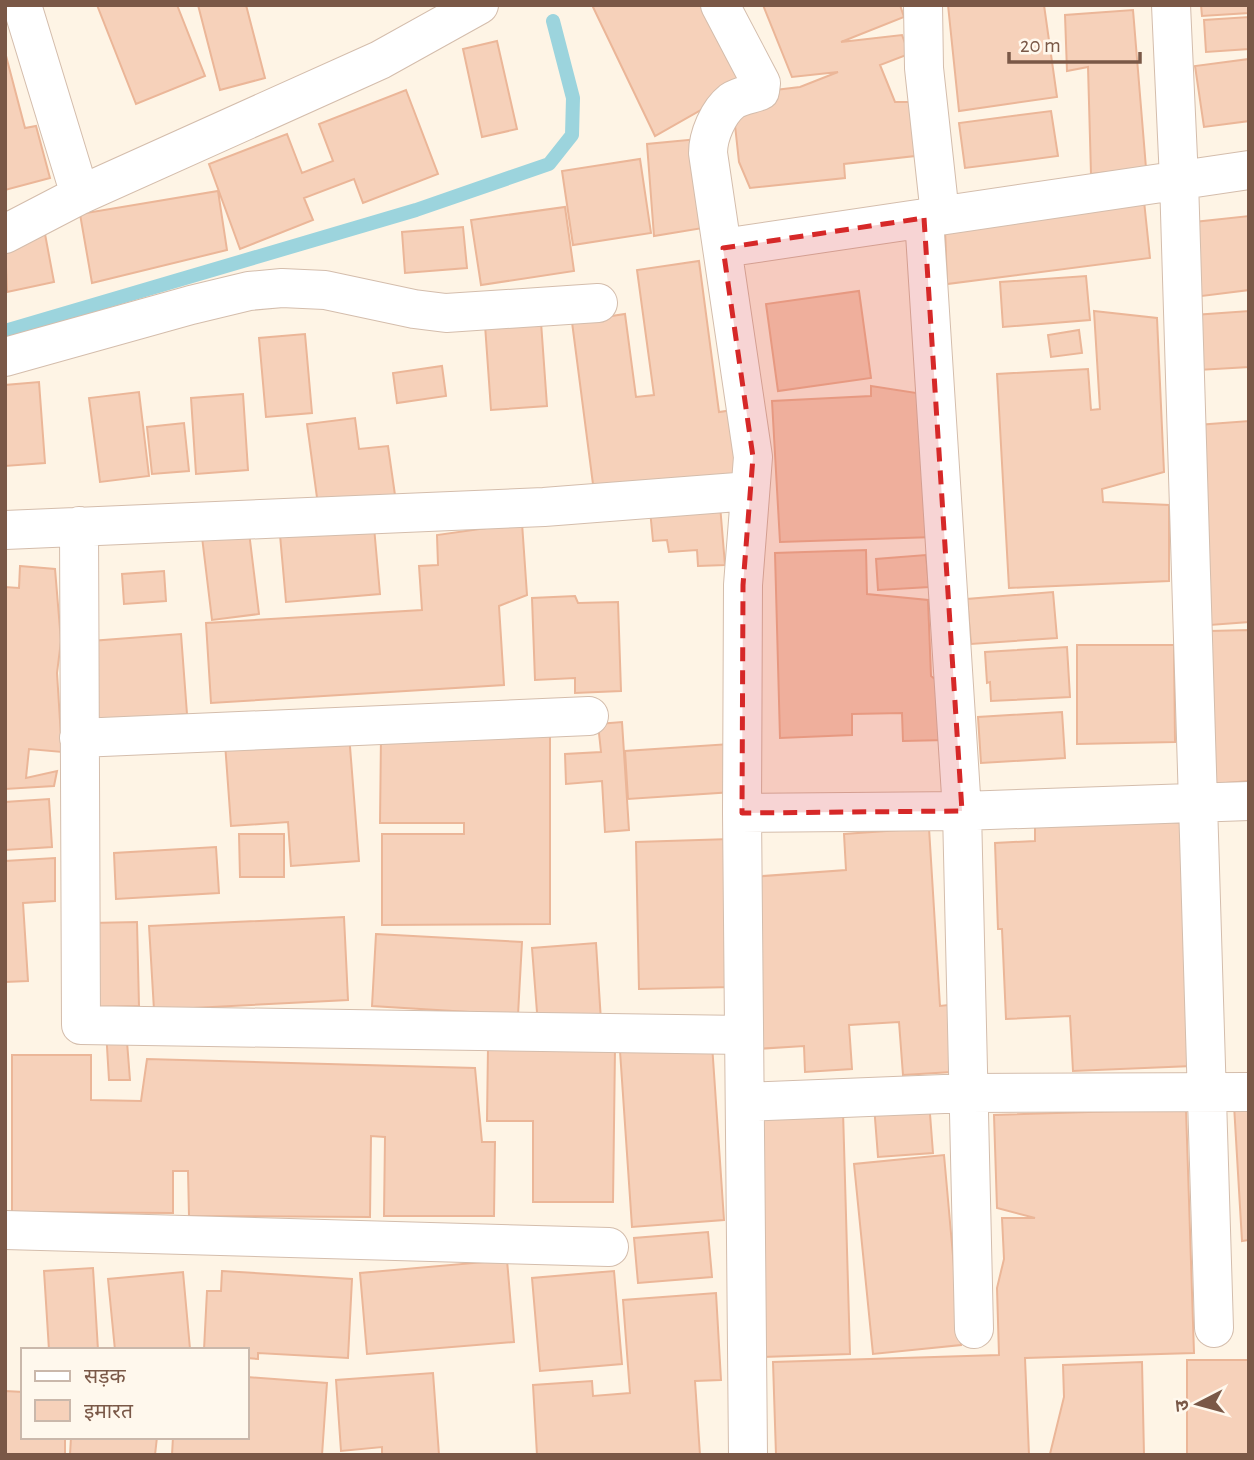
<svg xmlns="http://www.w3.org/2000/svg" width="1254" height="1460" viewBox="0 0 1254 1460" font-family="'Alegreya Sans','Noto Sans Devanagari',sans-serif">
	<rect width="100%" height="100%" fill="#fef4e5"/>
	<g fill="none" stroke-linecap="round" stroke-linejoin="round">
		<path stroke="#9cd4dd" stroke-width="14" d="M5 331 416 210 549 164 572 135 573 98 553 21"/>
	</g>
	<path fill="#f6d1ba" stroke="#ebb698" stroke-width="2" d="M97 5H177L205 76 136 104Z
		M198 5H246L265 78 220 90Z
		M592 5H703L743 86 655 136Z
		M763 5H900L904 17 841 42 902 35 909 54 880 65 895 102H920L924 155 844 164 845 178 750 188 739 162 734 116 775 90 800 87 838 72 792 77Z
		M948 5H1044L1057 97 959 111Z
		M1201 5H1249V13L1202 16Z
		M1133 10 1146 168 1091 174 1088 67 1067 71 1065 15Z
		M1249 17V49L1206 52 1204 20Z
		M497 41 517 129 482 137 463 49Z
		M5 52 25 128 36 126 50 178 5 190Z
		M1249 59V121L1204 127 1195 66Z
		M406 90 438 174 363 203 354 179 304 198 313 220 240 249 209 164 287 134 302 173 333 161 319 124Z
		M1051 111 1058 156 965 168 959 123Z
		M698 139 709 227 654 236 647 144Z
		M640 159 651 233 573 245 562 171Z
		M218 191 227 250 92 283 80 214Z
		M1144 201 1150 258 947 284 945 229Z
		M565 207 574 271 481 285 471 220Z
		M1249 216V290L1194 297 1185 223Z
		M463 227 467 268 405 273 402 232Z
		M45 234 54 282 7 292 5 242Z
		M699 261 719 412 733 410 743 486 594 492 572 322 625 314 636 397 654 395 637 270Z
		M1086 276 1090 320 1003 327 1000 282Z
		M859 291 871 378 778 391 766 304Z
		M1094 311 1157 318 1164 472 1102 489 1103 502 1169 505V581L1009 588 997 374 1088 369 1091 410 1100 409Z
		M1249 311V367L1198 370 1194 315Z
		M541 322 547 406 491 410 485 325Z
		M1079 330 1082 353 1051 357 1048 335Z
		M305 334 312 413 266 417 259 338Z
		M442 366 446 396 397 403 393 373Z
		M39 382 45 463 5 466V385Z
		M871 386 923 394 934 537 780 542 772 401 871 396Z
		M139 392 149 476 100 482 89 398Z
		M243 394 248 470 196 474 191 398Z
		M355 418 359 449 388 446 395 495 318 505 307 424Z
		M1249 421V622L1210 625 1197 425Z
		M184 423 189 471 152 474 147 427Z
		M720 505 725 565 698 566 697 550 669 552 667 540 653 541 650 510Z
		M522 523 527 595 499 606 504 685 211 703 206 623 422 610 419 566 438 565 437 535Z
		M374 527 380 594 286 602 280 535Z
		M249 532 259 614 212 620 202 537Z
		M866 550 867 594 928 600 931 676 945 687 946 740 903 741 902 713 852 714V735L780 738 775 553Z
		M926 555 929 587 878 590 876 559Z
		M20 566 55 569 61 641 57 673 62 752 29 749 26 778 57 771 54 786 5 789V587L19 588Z
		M164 571 166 601 124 604 122 574Z
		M1053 592 1057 638 971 644 967 599Z
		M575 596 578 603 618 602 621 691 575 693V678L535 680 532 598Z
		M1249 630V781L1214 784 1210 631Z
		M181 634 187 714 98 721 91 641Z
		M1077 645H1174L1175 742 1077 744Z
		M1067 647 1070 697 991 701 990 682 987 683 985 652Z
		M1062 712 1065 758 981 763 978 717Z
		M622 722 629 830 605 832 602 781 566 784 565 754 601 752 598 724Z
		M349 734 359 861 291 866 288 822 231 826 225 743Z
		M381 735H550V924L382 925V834H464V823H380Z
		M730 744 733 792 628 799 625 751Z
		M49 799 52 847 5 850V802Z
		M1182 819 1192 1066 1073 1071 1070 1016 1006 1019 1002 929H998L995 843 1035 841V825Z
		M929 828 940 1006 948 1005 952 1072 903 1075 899 1022 849 1025 852 1069 805 1072 804 1046 756 1049 750 877 846 870 844 834Z
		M239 834H284V877H240Z
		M730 839 733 987 639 989 636 842Z
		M216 847 219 893 116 899 114 853Z
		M55 858V901L23 903 28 981 5 982V861Z
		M344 917 348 1000 154 1010 149 926Z
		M137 922 139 1006 92 1007 91 923Z
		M376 934 522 942 518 1015 372 1006Z
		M596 943 601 1021 538 1025 532 948Z
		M126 1029 130 1080H109L106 1030Z
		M712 1044 724 1220 632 1227 620 1051Z
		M488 1047 615 1048 613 1202H533V1121H487Z
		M12 1055H91V1100L141 1101 147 1059 475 1068 482 1142H495L494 1216H384L385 1137 371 1136 370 1217 189 1216 188 1171H173V1213L12 1212Z
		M929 1101 933 1153 878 1157 874 1105Z
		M1249 1104V1240L1242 1241 1234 1105Z
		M1186 1109 1194 1353 1025 1358 1029 1455 1050 1454 1064 1397 1063 1365 1142 1362 1144 1455H776L773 1362 999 1355 997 1288 1004 1259 1002 1218H1035L997 1208 994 1115Z
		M843 1111 850 1354 759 1357 753 1113Z
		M944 1155 961 1345 873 1354 854 1164Z
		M708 1232 712 1277 638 1283 634 1238Z
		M507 1260 514 1342 367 1354 360 1273Z
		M93 1268 98 1350H49L44 1271Z
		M222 1271 352 1279 348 1358 258 1353V1359L247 1358V1350H204L207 1291H221Z
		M614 1271 622 1364 540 1371 532 1278Z
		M183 1272 190 1349 115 1350 108 1279Z
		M716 1293 721 1380 695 1381 700 1455H537L533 1385 592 1381 593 1396 630 1393 623 1300Z
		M1187 1360H1249V1455H1187Z
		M433 1373 439 1455H382V1447L341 1451 336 1380Z
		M247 1377 327 1383 322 1455H172L173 1437H247Z
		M5 1391 23 1392V1437H65V1455H5Z
		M71 1437H157L155 1455H70Z"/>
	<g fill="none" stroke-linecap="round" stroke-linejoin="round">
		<defs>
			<path id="minor" d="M22 5 80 195
				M720 5 761 83 760 91C752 94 739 96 732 101 718 112 708 136 708 153L753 457 743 585 742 813
				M923 5 924 68 940 215
				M1171 5 1179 180 1214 1328
				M924 218 962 811 974 1329
				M5 234 80 195 380 60 479 5
				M723 248 1249 170
				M5 357 191 305 249 291 282 288 325 290 414 309 446 313 598 303
				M79 526 81 1025 744 1035
				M5 530 544 507 750 491
				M79 738 589 716
				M745 1102 969 1093 1249 1092
				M5 1230 609 1247
				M748 1455 742 813 962 811 1249 801"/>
		</defs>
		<use href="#minor" stroke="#d4bdac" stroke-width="40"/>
		<use href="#minor" stroke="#fff" stroke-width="38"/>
	</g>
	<path fill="#d62828" fill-opacity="0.2" stroke="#d62828" stroke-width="5" stroke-dasharray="14 9" stroke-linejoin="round" d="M924 218 962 811 742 813 743 585 753 457 723 248Z"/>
	<rect width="1254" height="1460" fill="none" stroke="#7a5847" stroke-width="14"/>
	<rect x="21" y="1348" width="228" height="91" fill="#fff8ed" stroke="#cab8ab" stroke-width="2"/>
	<rect x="35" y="1371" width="35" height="10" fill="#ffffff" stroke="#cab8ab" stroke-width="2"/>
	<text x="84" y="1383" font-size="21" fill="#7a5847">सड़क</text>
	<rect x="35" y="1400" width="35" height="21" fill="#f6d1ba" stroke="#cab8ab" stroke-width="2"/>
	<text x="84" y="1418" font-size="21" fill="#7a5847">इमारत</text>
	<g transform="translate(1198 1404) rotate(264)" stroke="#fff8ed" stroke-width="5" paint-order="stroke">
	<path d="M0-5L12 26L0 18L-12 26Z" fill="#7a5847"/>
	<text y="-10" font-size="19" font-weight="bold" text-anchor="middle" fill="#7a5847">उ</text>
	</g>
	<path d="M1009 52v10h131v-10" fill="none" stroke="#7a5847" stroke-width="3.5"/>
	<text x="1020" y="52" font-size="21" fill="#7a5847" stroke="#fff8ed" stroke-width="5" paint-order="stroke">20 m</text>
</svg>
